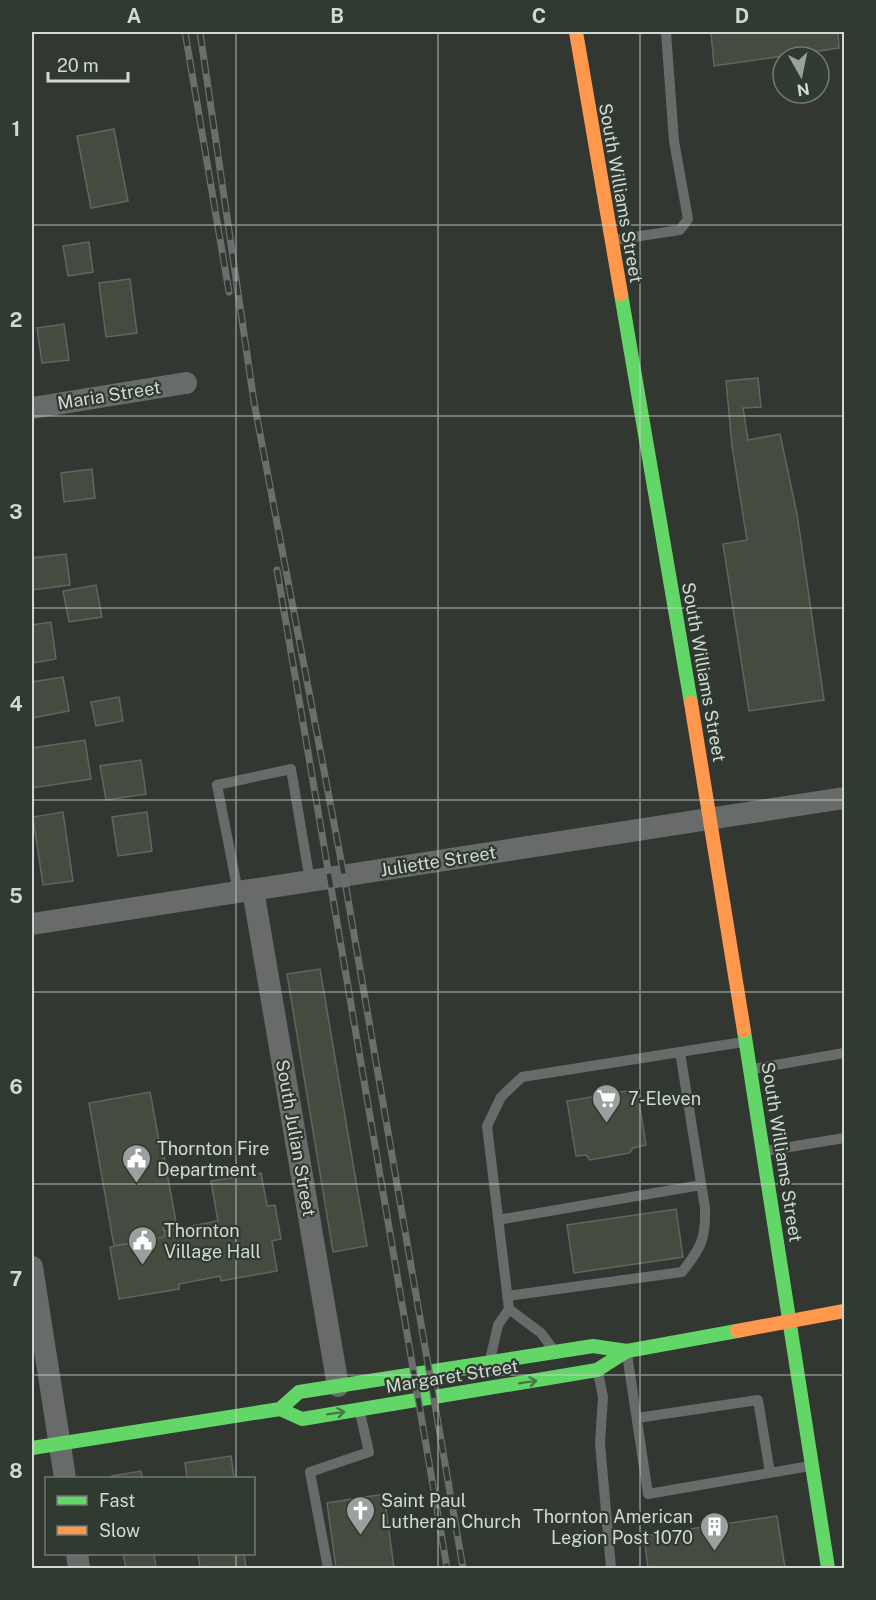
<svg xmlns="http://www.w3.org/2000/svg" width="876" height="1600" viewBox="0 0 876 1600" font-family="'Public Sans',sans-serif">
	<rect width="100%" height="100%" fill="#323732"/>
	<path fill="#464b40" stroke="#626560" stroke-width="1.5" d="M711 32H838L839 48 714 66Z
		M114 129 128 201 91 208 77 136Z
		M89 242 93 272 68 276 63 246Z
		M130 279 137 333 106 337 99 283Z
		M64 324 69 360 42 363 37 328Z
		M758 378 761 407 743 408 748 440 780 434 797 514 824 700 749 711 723 544 747 540 732 446 726 381Z
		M92 469 95 498 64 502 61 473Z
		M66 554 70 585 32 590V558Z
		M96 585 102 617 69 622 63 591Z
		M51 622 56 659 32 663V625Z
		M63 677 69 711 32 718V682Z
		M119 697 123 721 96 726 91 702Z
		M85 740 91 779 32 788V748Z
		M141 760 146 794 106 800 100 766Z
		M63 812 73 881 43 885 33 817Z
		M147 812 152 851 118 856 112 817Z
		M320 969 367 1246 333 1252 287 974Z
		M637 1089 646 1145 633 1148 629 1153 590 1160 586 1155 576 1156 567 1101Z
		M150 1092 160 1146 162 1145 176 1222 163 1224 165 1237 114 1246 89 1103Z
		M261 1173 267 1206 275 1205 281 1239 272 1241 277 1271 221 1281 220 1276 179 1284V1289L119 1299 110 1247 165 1237 164 1231 218 1221 211 1181Z
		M676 1209 683 1257 574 1273 567 1225Z
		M231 1456 234 1478H187L185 1463Z
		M141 1471 142 1478H112V1476Z
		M384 1494 394 1568H336L327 1503Z
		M777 1516 785 1568H648L644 1536Z
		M123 1554H154L156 1568H126Z
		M198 1554H244L246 1568H200Z"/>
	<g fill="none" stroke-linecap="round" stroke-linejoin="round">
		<path stroke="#686b6a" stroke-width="10" d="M614 240 680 230 688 219 674 141 666 32
			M238 892 217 785 291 769 310 881
			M753 1069 844 1053
			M765 1151 844 1138
			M498 1220 701 1185
			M507 1296 682 1272C701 1248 706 1239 705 1208L680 1052
			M509 1309 541 1333 553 1349
			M627 1354 648 1494 810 1466
			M490 1360 498 1325 509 1309 487 1126 501 1097 522 1077 743 1042
			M598 1372 603 1397 600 1443 611 1568
			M637 1418 758 1400 770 1473
			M328 1568 310 1472 369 1452 360 1413"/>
		<path stroke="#686b6a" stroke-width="22" d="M32 408 186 383
			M253 890 338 1386
			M32 924 844 798
			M32 1267 65 1478
			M77 1554 79 1568"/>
		<path stroke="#63d668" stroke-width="14" d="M621 294 691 703
			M744 1031 828 1568
			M280 1409 299 1392 593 1346 627 1351 737 1331
			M32 1448 280 1409 302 1419 597 1370 627 1351"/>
		<path stroke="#ff974d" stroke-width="14" d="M576 32 621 294
			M691 703 744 1031
			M737 1331 844 1311"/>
		<defs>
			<path id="rail" d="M185 32 229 292
				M200 32 254 402 344 876 463 1568
				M277 570 447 1568"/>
		</defs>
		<use href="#rail" stroke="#6b6e6c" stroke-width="7"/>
		<use href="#rail" stroke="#2f3a31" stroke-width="4.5" stroke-dasharray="14" stroke-linecap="butt"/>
	</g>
	<defs><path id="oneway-shaft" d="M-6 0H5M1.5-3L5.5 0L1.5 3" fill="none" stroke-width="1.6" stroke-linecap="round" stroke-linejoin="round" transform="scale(1.5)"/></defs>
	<g stroke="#447847">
		<use href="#oneway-shaft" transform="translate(528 1382) rotate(-9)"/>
		<use href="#oneway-shaft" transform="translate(336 1413) rotate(-9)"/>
	</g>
	<path fill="none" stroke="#d2d9d4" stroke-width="1.5" stroke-opacity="0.55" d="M236 32V1478M438 32V1568M640 32V1568M32 225H844M32 416H844M32 608H844M32 800H844M32 992H844M32 1184H844M32 1375H844M236 1554V1568"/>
	<defs>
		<symbol id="supermarket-pin" viewBox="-11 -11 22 30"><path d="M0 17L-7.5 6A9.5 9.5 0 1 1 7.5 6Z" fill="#9aa09b" stroke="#2f3a31"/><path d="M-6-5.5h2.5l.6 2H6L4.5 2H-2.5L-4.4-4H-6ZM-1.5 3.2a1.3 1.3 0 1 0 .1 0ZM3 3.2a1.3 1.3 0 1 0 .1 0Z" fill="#fff"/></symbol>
		<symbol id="civic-pin" viewBox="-11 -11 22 30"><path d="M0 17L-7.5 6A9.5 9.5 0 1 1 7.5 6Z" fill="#9aa09b" stroke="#2f3a31"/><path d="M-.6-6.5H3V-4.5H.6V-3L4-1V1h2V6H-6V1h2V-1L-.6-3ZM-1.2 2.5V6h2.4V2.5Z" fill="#fff"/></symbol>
		<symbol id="church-pin" viewBox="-11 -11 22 30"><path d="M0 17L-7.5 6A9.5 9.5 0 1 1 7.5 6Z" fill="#9aa09b" stroke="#2f3a31"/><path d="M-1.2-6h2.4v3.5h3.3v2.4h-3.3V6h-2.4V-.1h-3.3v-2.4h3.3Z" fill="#fff"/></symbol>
		<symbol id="building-pin" viewBox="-11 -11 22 30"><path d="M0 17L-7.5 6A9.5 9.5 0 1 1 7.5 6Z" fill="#9aa09b" stroke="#2f3a31"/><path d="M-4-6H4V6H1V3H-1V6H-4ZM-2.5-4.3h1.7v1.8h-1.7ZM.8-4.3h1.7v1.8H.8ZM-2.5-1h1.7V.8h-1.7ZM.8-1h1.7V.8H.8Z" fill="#fff"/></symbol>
	</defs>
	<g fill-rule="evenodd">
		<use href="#supermarket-pin" x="590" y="1082" width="33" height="45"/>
		<use href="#civic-pin" x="120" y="1142" width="33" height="45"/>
		<use href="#civic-pin" x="126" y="1224" width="33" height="45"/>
		<use href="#church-pin" x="344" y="1494" width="33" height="45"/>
		<use href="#building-pin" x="698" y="1510" width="33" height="45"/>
	</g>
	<g text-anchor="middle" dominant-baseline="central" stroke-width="4.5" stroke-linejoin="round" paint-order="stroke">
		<g font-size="18" fill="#d2d9d4" stroke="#2f3a31">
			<text transform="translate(621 193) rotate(80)">South Williams Street</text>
			<text transform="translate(109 395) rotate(-9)">Maria Street</text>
			<text transform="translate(704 672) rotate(80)">South Williams Street</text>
			<text transform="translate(438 861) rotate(-9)">Juliette Street</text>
			<text transform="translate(296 1138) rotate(80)">South Julian Street</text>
			<text transform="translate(782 1152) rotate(81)">South Williams Street</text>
			<text transform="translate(452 1376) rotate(-9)">Margaret Street</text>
		</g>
		<g font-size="18" fill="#d2d9d4" stroke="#2f3a31" text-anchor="start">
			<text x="628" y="1098">7-Eleven</text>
			<text x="157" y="1148">Thornton Fire<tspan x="157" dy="21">Department</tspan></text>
			<text x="164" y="1230">Thornton<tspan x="164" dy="21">Village Hall</tspan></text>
			<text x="381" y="1500">Saint Paul<tspan x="381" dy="21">Lutheran Church</tspan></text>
			<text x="693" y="1516" text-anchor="end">Thornton American<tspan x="693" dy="21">Legion Post 1070</tspan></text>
		</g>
	</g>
	<rect width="876" height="1600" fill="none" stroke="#2f3a31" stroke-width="66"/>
	<rect x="45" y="1477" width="210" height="78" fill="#2f3a31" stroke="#707a72" stroke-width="1.5"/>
	<rect x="57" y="1496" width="30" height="9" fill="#63d668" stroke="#707a72" stroke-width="1.5"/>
	<text x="99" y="1507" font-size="18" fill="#d2d9d4">Fast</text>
	<rect x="57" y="1526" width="30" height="9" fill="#ff974d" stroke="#707a72" stroke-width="1.5"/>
	<text x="99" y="1537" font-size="18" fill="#d2d9d4">Slow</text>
	<g transform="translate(801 75) rotate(171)"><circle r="28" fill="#2f3a31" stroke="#707a72" stroke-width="1.5"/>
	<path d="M0-4.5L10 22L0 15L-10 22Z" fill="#9aa09b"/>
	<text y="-9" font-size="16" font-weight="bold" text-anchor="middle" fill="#d2d9d4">N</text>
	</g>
	<path d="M48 72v9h80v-9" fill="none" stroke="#d2d9d4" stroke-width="3"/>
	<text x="57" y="72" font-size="18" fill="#d2d9d4" stroke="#2f3a31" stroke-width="4.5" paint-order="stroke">20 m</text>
	<rect x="33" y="33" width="810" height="1534" fill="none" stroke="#d2d9d4" stroke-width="2"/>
	<g font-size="20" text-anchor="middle" font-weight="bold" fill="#d2d9d4">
		<text x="134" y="23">A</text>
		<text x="337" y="23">B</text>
		<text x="539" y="23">C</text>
		<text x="742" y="23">D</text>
		<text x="16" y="136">1</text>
		<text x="16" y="327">2</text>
		<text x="16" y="519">3</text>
		<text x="16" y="711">4</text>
		<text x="16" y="903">5</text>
		<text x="16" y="1094">6</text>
		<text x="16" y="1286">7</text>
		<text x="16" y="1478">8</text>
	</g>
</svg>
